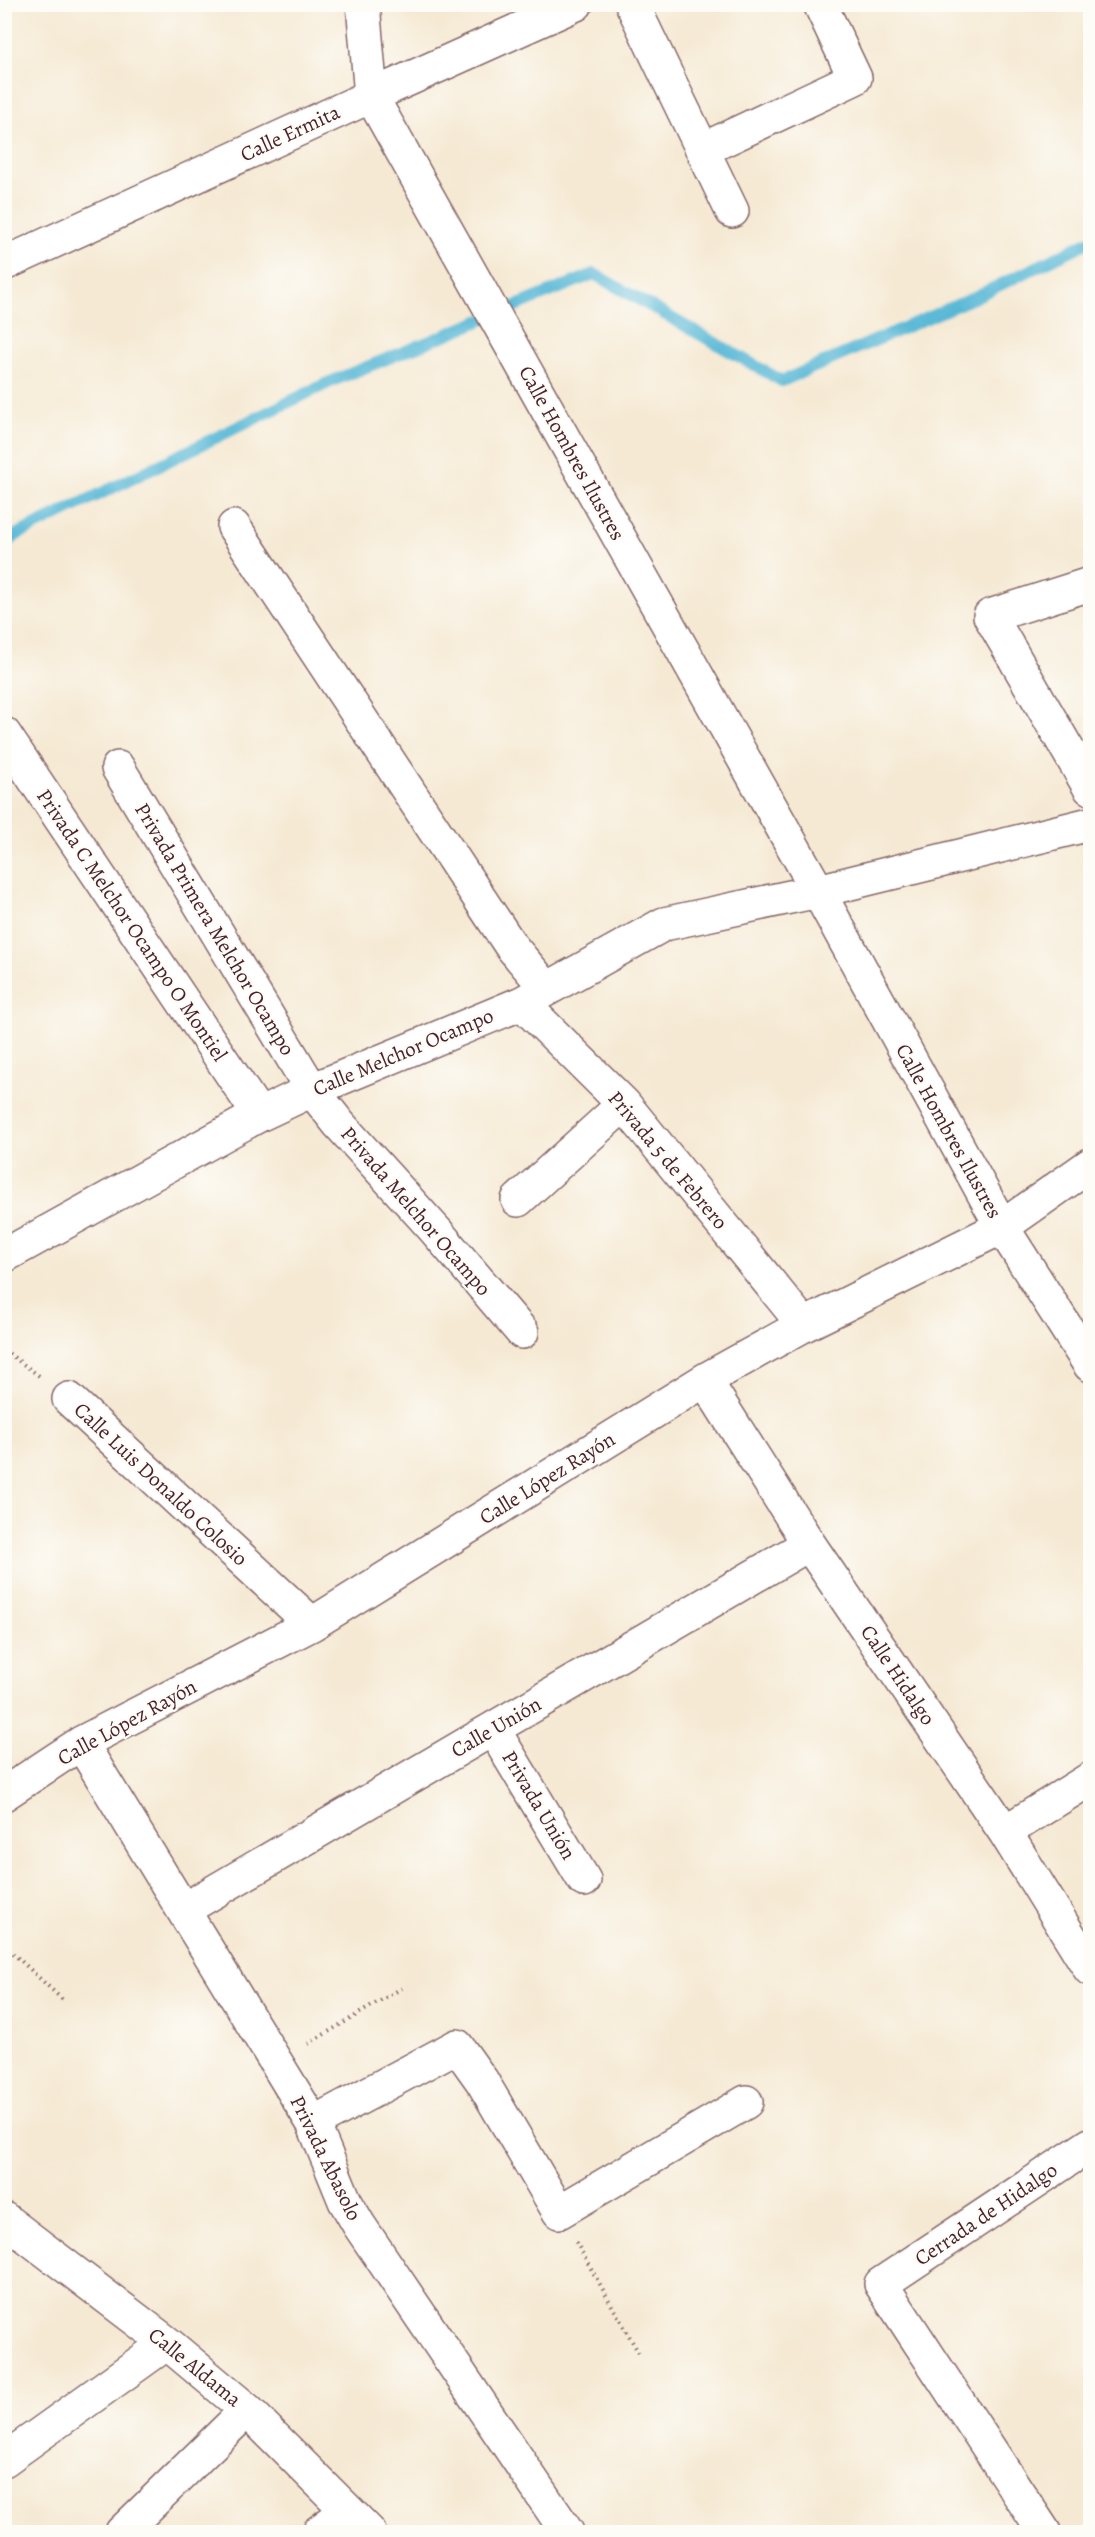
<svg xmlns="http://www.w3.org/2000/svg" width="1095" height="2537" viewBox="0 0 1095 2537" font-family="Alegreya,serif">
	<rect width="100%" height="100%" fill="#fdfcf7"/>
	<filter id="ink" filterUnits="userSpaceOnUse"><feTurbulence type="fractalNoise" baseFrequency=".0167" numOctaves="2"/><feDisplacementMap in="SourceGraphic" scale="12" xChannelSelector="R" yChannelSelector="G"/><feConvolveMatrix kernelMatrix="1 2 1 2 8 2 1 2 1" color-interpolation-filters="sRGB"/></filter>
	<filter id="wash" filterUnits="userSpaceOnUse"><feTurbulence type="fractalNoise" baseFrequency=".008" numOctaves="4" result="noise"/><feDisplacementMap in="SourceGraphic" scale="24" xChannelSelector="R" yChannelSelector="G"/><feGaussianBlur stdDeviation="1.35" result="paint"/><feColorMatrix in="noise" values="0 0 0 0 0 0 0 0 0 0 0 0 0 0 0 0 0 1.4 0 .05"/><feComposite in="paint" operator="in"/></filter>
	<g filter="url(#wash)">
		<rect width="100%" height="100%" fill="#f5e9d3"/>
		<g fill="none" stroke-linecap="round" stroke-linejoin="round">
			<path stroke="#57b7d6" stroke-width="12" d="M4 545 18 534 330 382 594 274 782 381 973 298 1090 241"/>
		</g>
	</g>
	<g filter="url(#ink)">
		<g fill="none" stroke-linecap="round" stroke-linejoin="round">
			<defs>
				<path id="street" d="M363 4 371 96 576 4
					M632 4 732 211
					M704 149 855 78 820 4
					M234 527 511 946 547 989
					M1090 584 990 616 1090 788
					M4 734 259 1115
					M118 768 312 1090 339 1124 436 1231 522 1332
					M522 1003 624 1104 804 1325
					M518 1200 624 1104
					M4 1256 259 1115 312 1090 522 1003 664 924 818 891 1002 1227 1090 1365
					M705 1380 809 1544 1005 1832 1090 1969
					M69 1399 312 1624
					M493 1729 584 1880
					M81 1743 313 2123 345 2201 359 2225 567 2532
					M4 1794 81 1743 312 1624 705 1380 804 1325 1002 1227 1090 1165
					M1005 1832 1090 1779
					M183 1910 809 1544
					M313 2123 457 2046 482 2081 559 2212 746 2102
					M4 2219 167 2343 247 2410 369 2532
					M4 2460 167 2343
					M122 2532 247 2410
					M319 2532 347 2511
					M1044 2532 881 2284 1090 2145"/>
				<path id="secondary" d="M4 264 371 96 818 891 1090 824"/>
			</defs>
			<use href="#street" stroke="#866666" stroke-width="36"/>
			<use href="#secondary" stroke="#866666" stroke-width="36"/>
			<path stroke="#866666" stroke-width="4" stroke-dasharray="1.5 4.5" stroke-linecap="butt" d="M4 1350 42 1378
				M4 1945 65 2002
				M308 2044 402 1988
				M576 2242 641 2357"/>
			<use href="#street" stroke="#fff" stroke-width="33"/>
			<use href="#secondary" stroke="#fff" stroke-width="33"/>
		</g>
	</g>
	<g text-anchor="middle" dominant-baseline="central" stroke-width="4.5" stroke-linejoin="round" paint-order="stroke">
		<g font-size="21" fill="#4a1f2b" stroke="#fdfcf7">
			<text transform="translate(290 133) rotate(-25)">Calle Ermita</text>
			<text transform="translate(572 453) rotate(61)">Calle Hombres Ilustres</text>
			<text transform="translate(132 925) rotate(56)">Privada C Melchor Ocampo O Montiel</text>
			<text transform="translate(215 929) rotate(59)">Privada Primera Melchor Ocampo</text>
			<text transform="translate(403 1052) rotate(-23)">Calle Melchor Ocampo</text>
			<text transform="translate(949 1131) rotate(61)">Calle Hombres Ilustres</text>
			<text transform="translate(668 1160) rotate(50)">Privada 5 de Febrero</text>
			<text transform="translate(416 1211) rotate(49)">Privada Melchor Ocampo</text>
			<text transform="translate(547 1478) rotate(-32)">Calle López Rayón</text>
			<text transform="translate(161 1484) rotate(43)">Calle Luis Donaldo Colosio</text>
			<text transform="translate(898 1675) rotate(56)">Calle Hidalgo</text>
			<text transform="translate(127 1722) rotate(-29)">Calle López Rayón</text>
			<text transform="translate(496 1727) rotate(-30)">Calle Unión</text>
			<text transform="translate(539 1805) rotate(59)">Privada Unión</text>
			<text transform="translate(326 2158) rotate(64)">Privada Abasolo</text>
			<text transform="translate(986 2214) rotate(-34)">Cerrada de Hidalgo</text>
			<text transform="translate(195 2367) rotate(39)">Calle Aldama</text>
		</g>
	</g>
	<rect width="1095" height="2537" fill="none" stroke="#fdfcf7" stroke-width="24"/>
</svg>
